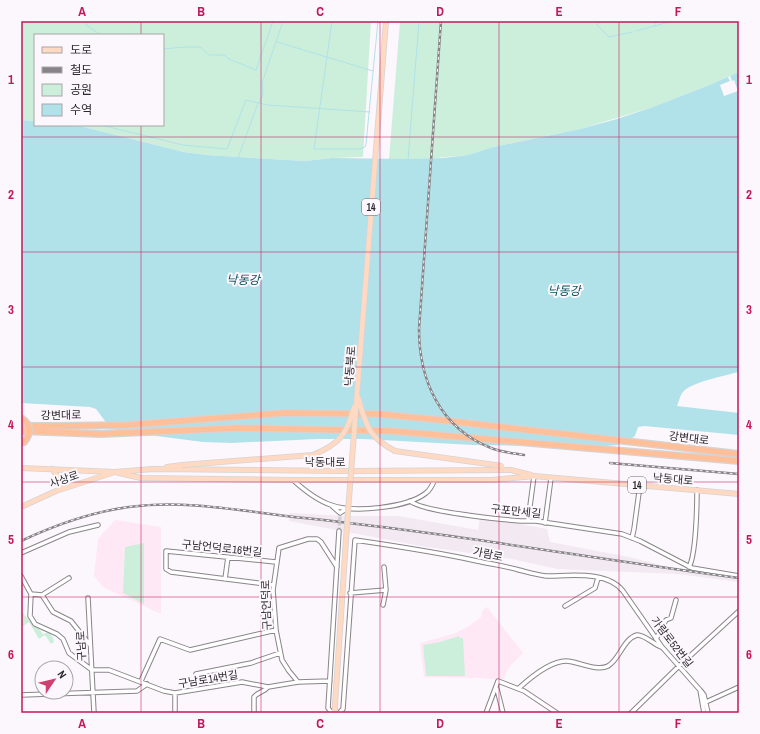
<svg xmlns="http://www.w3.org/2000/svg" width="760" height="734" viewBox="0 0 760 734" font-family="'Archivo Narrow','Noto Sans KR',sans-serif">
	<rect width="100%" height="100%" fill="#fcf7fc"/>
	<path fill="#f2e9f3" d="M290 513 346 516H399L478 530 480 517 547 529 550 542 629 557 673 568 739 576V582L678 574 557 569 512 559 421 546 289 521Z"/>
	<path fill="#fee8f5" d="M115 520 161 527V614L103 587 94 576 98 539Z
		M487 607 523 653 509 667 503 680 480 678 424 677 420 643 453 634 469 626 481 617 483 610Z"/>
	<path fill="#ccefdb" d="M21 21H371L363 157 332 158 305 161 207 155 184 152 84 127 71 125H163V35H35V121L21 120Z
		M400 21H739V72L707 86 650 108 580 129 493 147 468 155 425 159H389Z
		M144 543V604L123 593 125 547Z
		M21 611 33 625 37 626 43 634 49 632 53 638 54 642 51 644 45 635 39 639 29 622 22 627Z
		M459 636 460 638H463L465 676H426L423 645 440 642Z"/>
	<path fill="#b1e2ea" d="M739 72V372C727 375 689 383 683 392 680 395 679 402 677 406L739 413V435L644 426 638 427 635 436 625 443 617 445 594 447 473 445 363 439H317L231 443 203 442 118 431 105 421 96 409 90 407 21 403V120L35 121V125H71L84 127 184 152 207 155 305 161 332 158 408 159 443 158 468 155 493 147 580 129 617 119 650 108 707 86Z"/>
	<path fill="#fcf7fc" d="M730 76 732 81 734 80 738 91 724 96 720 85 730 81 728 77Z"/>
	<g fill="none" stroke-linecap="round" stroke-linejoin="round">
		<path stroke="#b1e2ea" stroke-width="1" d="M87 21 86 25 101 35
			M332 21 314 149H360L365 147 366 144 378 21
			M599 21 597 25 609 37 632 32
			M655 21V26
			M636 31 673 21
			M277 42 373 71
			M163 49 184 47H200L209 55H224L229 59 256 70 273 21
			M101 125 183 145 227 149 246 100 267 105 370 112
			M238 158 257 106 263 95 262 83 283 21
			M408 160 419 21"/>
		<path stroke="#d2ced2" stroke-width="3.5" stroke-dasharray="3.5 2" stroke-linecap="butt" d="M339 531 340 513"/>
		<defs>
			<path id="minor" d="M293 480C304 490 316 500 331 505 353 513 407 508 426 493 430 490 432 486 434 481
				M410 501C423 512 515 522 536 521L622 534 640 541 692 568 739 576
				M332 506 340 513 346 509
				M528 521 534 476
				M545 523 551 478
				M632 538 634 529 640 485
				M21 553 69 532 98 525
				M384 567 386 590
				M689 567C696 555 697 506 697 490
				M21 576 31 594 30 616 35 624 57 634 63 639 69 653 92 670H109L164 691 175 693 242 682 268 687 298 682 330 681
				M225 579 228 557
				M273 585 171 572 166 569V551L276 562
				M350 593 386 590 383 605
				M31 594 42 595
				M42 595 53 612 71 621 90 645
				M42 595 69 578
				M88 598 94 713
				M565 606 595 588 598 578
				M656 639 666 620 671 618 676 600
				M196 674 251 663 280 653
				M141 681 160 639 190 650 276 630
				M298 682 289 671 282 660 276 630 273 590 279 548 308 539H317L321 542 337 567
				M519 688C530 678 550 661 566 661 577 661 597 672 608 666 620 659 623 639 637 635 643 634 654 644 661 647
				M497 689 503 713
				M701 691 704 695 708 713
				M175 693V713
				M21 695 137 691 147 684
				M706 702 739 687
				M254 713V697C258 692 264 692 268 687
				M332 713 328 708 339 531
				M339 713 343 709 355 540C396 546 437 552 477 561 491 564 505 566 519 570 527 572 537 575 546 576 569 576 607 570 623 591L662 647 700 690 704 713
				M486 713 498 681 524 691 557 713
				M631 713 678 667 739 611"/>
			<path id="major" d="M357 394 386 21
				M167 467 182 465
				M21 468 115 472 153 469 344 471 511 470 531 475
				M52 469 61 481 60 489
				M115 472 141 478 293 480H492L534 476 739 494
				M21 507 56 491 112 473
				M335 713V705"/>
			<path id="highway" d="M21 426H54L127 425 284 413 379 414 440 420 739 454
				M21 431 101 434 238 428 391 431 739 461"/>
		</defs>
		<use href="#minor" stroke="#898589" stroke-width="5.5"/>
		<use href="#major" stroke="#d5d4d5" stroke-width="6"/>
		<use href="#highway" stroke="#d5d4d5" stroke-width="8"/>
		<use href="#minor" stroke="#fff" stroke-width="3.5"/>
		<use href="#major" stroke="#ffd9c1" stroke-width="4.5"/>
		<use href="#highway" stroke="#ffbf98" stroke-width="5.5"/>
		<defs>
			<path id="rail" d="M441 21 419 329C419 380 440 428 491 448 501 452 512 453 524 455
				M610 463 739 474
				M21 541C55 525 91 512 129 507 188 499 246 512 304 518 450 533 594 559 739 578"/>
		</defs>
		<use href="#rail" stroke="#878487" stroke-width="2.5"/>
		<use href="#rail" stroke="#fcf7fc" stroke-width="1" stroke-dasharray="3" stroke-linecap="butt"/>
		<defs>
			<path id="major-bridge" d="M358 397C366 425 368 437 395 451L502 466
				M182 465 313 455C339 444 347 435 354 407
				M335 705 347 525 357 394"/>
			<path id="highway-bridge" d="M21 418C31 424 31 434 24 442L21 443"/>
		</defs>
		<use href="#major-bridge" stroke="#d5d4d5" stroke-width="6" stroke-linecap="butt"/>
		<use href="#highway-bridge" stroke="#d5d4d5" stroke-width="8" stroke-linecap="butt"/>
		<use href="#major-bridge" stroke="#ffd9c1" stroke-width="4.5"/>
		<use href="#highway-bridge" stroke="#ffbf98" stroke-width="5.5"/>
	</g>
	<path fill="none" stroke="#c2185b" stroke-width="1" stroke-opacity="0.55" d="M141 21V35M261 21V713M380 21V713M499 21V713M619 21V713M141 125V713M21 137H739M21 252H739M21 367H739M21 482H739M21 597H739"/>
	<g text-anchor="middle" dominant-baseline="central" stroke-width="4" stroke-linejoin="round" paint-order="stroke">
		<g fill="#fcf7fc" stroke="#6a686a" stroke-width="1">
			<rect x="362" y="199" width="18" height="16" rx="3"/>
			<rect x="628" y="477" width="18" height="16" rx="3"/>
		</g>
		<g font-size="10" font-weight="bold" fill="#2b2a2b">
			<text x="371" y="207">14</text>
			<text x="637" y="485">14</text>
		</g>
		<g font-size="11" fill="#2b2a2b" stroke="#fcf7fc">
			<text transform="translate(350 366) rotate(-86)">낙동북로</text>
			<text transform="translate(61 415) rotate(-1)">강변대로</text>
			<text transform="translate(689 438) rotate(7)">강변대로</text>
			<text x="325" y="462">낙동대로</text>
			<text transform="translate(64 479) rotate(-19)">사상로</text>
			<text transform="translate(673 479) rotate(5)">낙동대로</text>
			<text transform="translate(516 511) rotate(6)">구포만세길</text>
			<text transform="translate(222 548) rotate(6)">구남언덕로16번길</text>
			<text transform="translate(488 554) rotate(12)">가람로</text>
			<text transform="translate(266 605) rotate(-92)">구남언덕로</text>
			<text transform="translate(672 642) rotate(52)">가람로52번길</text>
			<text transform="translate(81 646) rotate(-93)">구남로</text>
			<text transform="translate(208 679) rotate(-9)">구남로14번길</text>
		</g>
		<g font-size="12" font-style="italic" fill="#0b525b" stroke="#fcf7fc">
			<text transform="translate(243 280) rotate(1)">낙동강</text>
			<text x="564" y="291">낙동강</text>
		</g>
	</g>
	<rect width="760" height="734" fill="none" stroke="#fcf7fc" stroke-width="44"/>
	<rect x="34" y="34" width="130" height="92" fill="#fcf7fc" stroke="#a8a5a8"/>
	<rect x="42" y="47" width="20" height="6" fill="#ffd9c1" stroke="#a8a5a8"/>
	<text x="70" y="54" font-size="12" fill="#2b2a2b">도로</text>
	<rect x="42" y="67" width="20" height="6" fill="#878487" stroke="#a8a5a8"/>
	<text x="70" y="74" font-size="12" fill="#2b2a2b">철도</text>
	<rect x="42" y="84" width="20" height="12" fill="#ccefdb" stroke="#a8a5a8"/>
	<text x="70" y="94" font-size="12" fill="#2b2a2b">공원</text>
	<rect x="42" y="104" width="20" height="12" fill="#b1e2ea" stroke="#a8a5a8"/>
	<text x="70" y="114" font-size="12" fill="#2b2a2b">수역</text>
	<g transform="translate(54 680) rotate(55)"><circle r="19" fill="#fcf7fc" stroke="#a8a5a8"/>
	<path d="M0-3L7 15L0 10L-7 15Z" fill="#ce416e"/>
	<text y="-6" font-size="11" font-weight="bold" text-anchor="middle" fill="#2b2a2b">N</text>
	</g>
	<rect x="22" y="22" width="716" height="690" fill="none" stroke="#c2185b" stroke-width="1.5"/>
	<g font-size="13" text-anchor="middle" font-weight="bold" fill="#c2185b">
		<text x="82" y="16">A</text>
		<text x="201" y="16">B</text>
		<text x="320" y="16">C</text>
		<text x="440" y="16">D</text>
		<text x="559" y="16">E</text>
		<text x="678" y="16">F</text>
		<text x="11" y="84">1</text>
		<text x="749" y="84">1</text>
		<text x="11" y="199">2</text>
		<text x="749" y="199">2</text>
		<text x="11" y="314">3</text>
		<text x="749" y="314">3</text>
		<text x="11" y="429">4</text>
		<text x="749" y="429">4</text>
		<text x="11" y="544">5</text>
		<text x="749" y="544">5</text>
		<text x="11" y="659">6</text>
		<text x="749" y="659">6</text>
		<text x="82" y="728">A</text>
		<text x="201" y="728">B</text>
		<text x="320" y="728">C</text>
		<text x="440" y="728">D</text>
		<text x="559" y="728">E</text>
		<text x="678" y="728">F</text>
	</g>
</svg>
